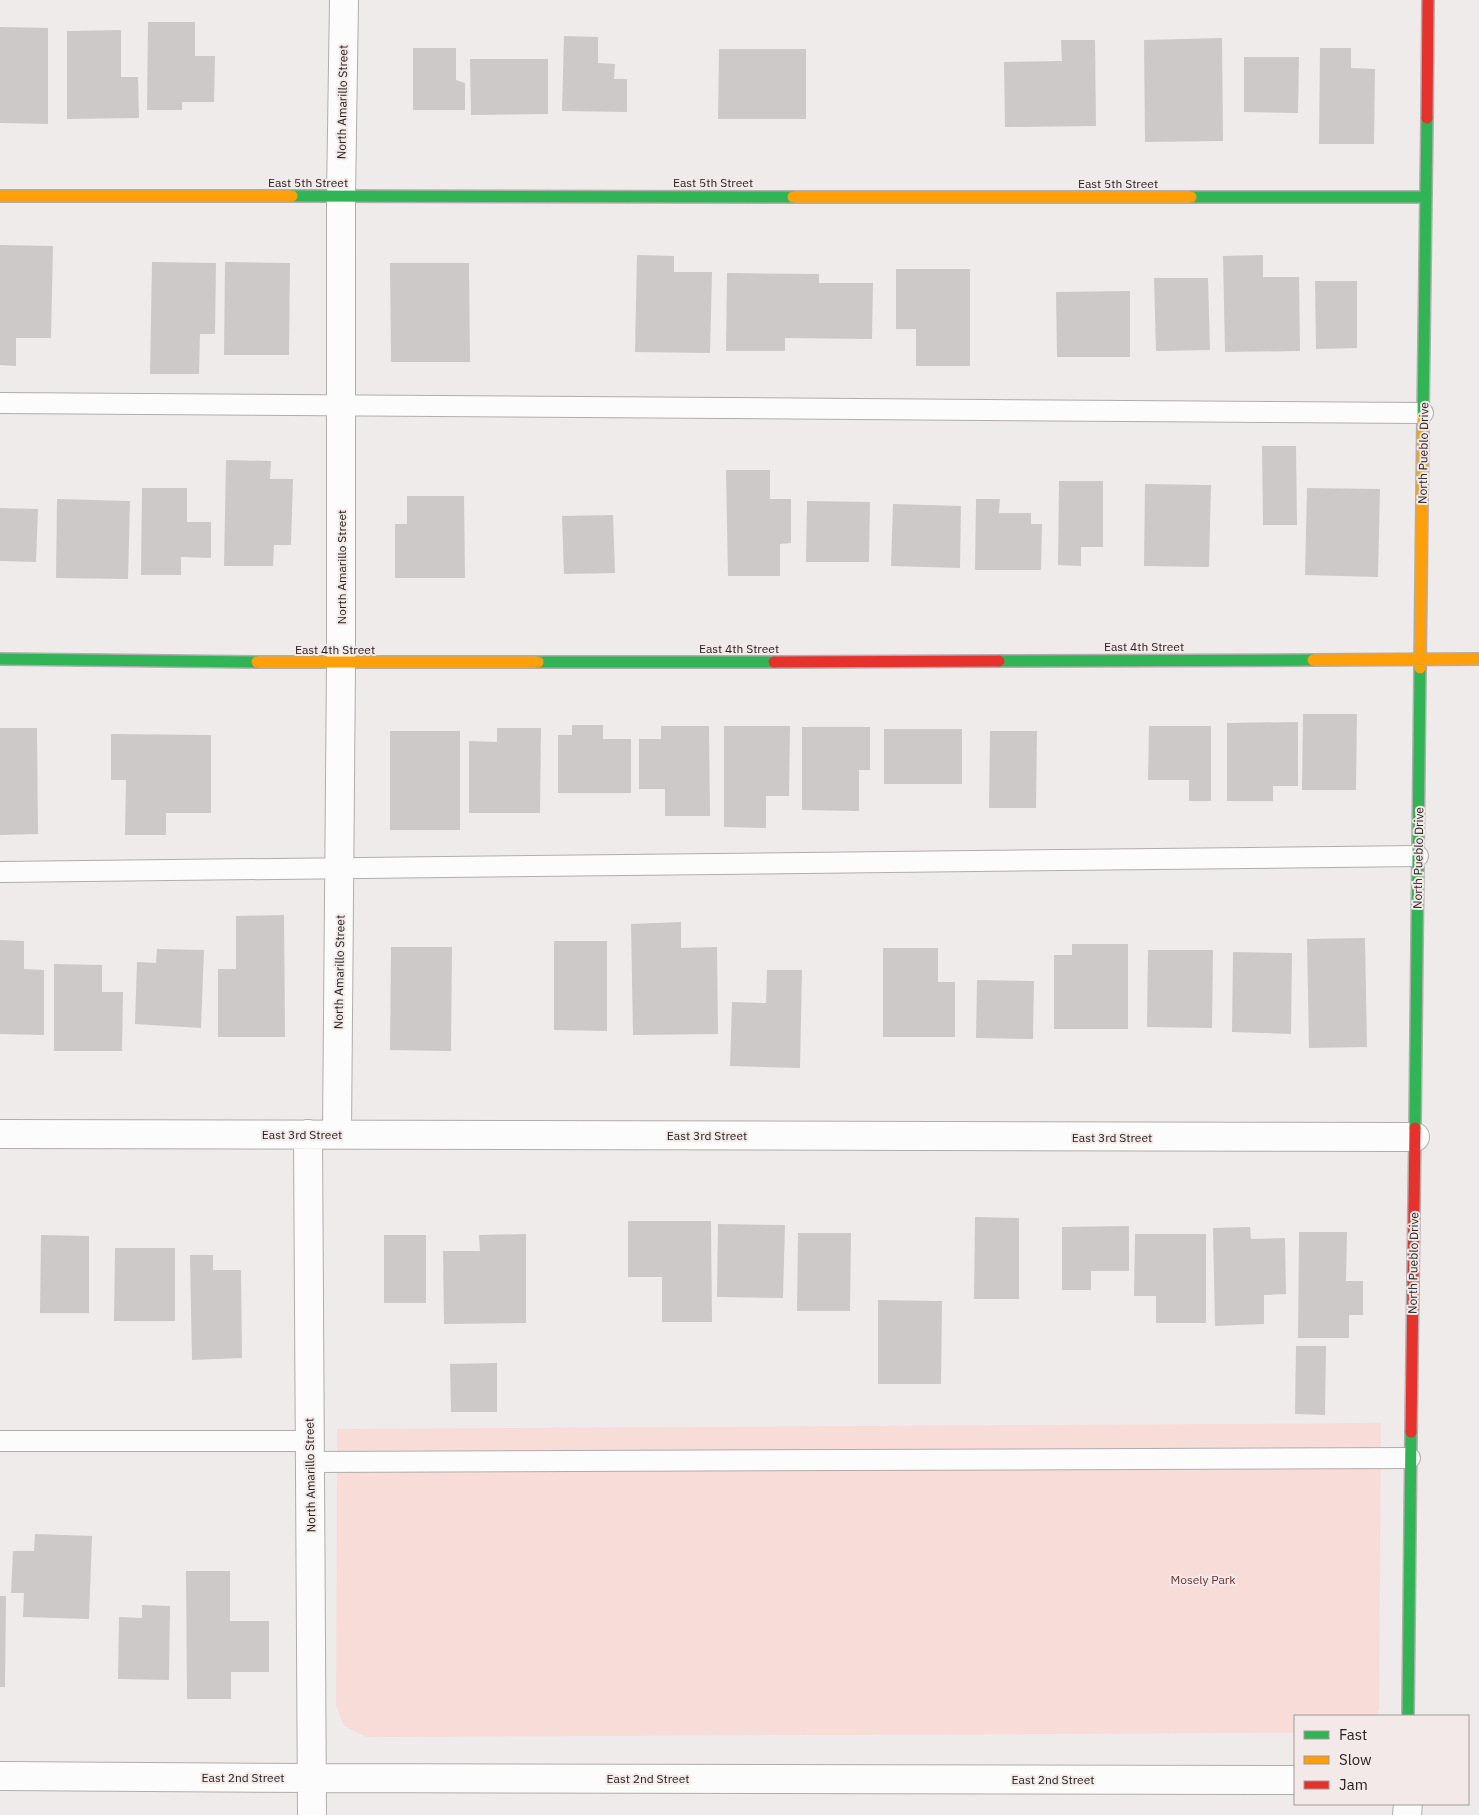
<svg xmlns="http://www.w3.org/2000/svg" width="1479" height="1815" viewBox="0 0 1479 1815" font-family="'IBM Plex Sans',sans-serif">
	<rect width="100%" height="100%" fill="#f0ebeb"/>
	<path fill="#f8dcd8" d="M1381 1423 1379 1710 1375 1716H1295V1733L366 1737 344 1726 336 1706 337 1429Z"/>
	<path fill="#cdc9c9" d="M148 22H195V56H215L214 102H182V110H147Z
		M0 27 48 28V124L0 123Z
		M121 30V77H138L139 118 67 119V31Z
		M564 36 598 37V63L615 64 614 79H627V112L562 111Z
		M1222 38 1223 141 1145 142 1144 40Z
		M1061 40H1095L1096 126 1005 127 1004 62 1062 61Z
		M413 48H456V80L465 83V110H413Z
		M1320 48H1351V68L1375 69 1374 144H1319Z
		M719 49H806V119H718Z
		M1244 57H1299L1298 113 1244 112Z
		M470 59H548V114L471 115Z
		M0 245 53 246 51 338H16V366L0 365Z
		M637 255 674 256V272H712L710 353 635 352Z
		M1263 255V277H1299L1300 351 1225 352 1223 256Z
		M152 262 216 263 215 334H200L199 374H150Z
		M225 262 290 263 289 355H224Z
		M390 263H469L470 362H391Z
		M896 269H970V366H916V329H896Z
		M727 273 819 274V283H873L872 339 785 338V351H726Z
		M1154 278H1208L1210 350 1156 351Z
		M1315 281H1357V348L1316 349Z
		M1130 291V357H1057L1056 292Z
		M1262 446H1296L1297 525H1263Z
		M226 460 271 461 270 479H293L291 545H274L273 566H224Z
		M726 470H770V499H791V543L780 544V576H728Z
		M1059 481H1103V547H1081V566L1058 565Z
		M1145 484 1211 485 1209 567 1144 566Z
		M142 488H187V522H211V558L181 557V575H141Z
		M1307 488 1380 489 1378 577 1305 575Z
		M407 496H464L465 578H395V524H407Z
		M57 499 130 501 128 579 56 578Z
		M976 499H1000L999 513H1031V524H1042L1041 570H975Z
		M807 501 870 502 869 562H806Z
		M893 504 961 506 960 568 891 566Z
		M0 508 38 509 36 562 0 561Z
		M613 515 615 573 564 574 562 516Z
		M1303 714H1357L1356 790H1302Z
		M1298 722V786H1273V801H1227V723Z
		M572 725H603V739H631V793H558V735H572Z
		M661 726H709L710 816H665V789H639V739H661Z
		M724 726H790L789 796H766V828L724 827Z
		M1149 726H1211V801H1189V780H1148Z
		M802 727H870V770H859V811L802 810Z
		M0 728H37L38 834 0 835Z
		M497 728H541L540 813H469V741L497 742Z
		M884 729H962V784H884Z
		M390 731H460V830H390Z
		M990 731H1037L1036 808H989Z
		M111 734 211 735V813H166V835H125L126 780H111Z
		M284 915 285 1037H218V969H236V916Z
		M681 922V948L717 947 718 1034 633 1035 631 924Z
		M1365 938 1367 1047 1309 1048 1307 939Z
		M0 940 24 941V969L44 970V1035L0 1034Z
		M554 941H607V1031L554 1030Z
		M1072 944H1128V1029H1054V955H1072Z
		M391 947H452L451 1051 390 1050Z
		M883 948H938V982H955V1037H883Z
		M157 949 204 950 201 1028 135 1024 137 962 156 963Z
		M1148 950H1213L1212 1028 1147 1027Z
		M1233 952 1292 953 1291 1034 1232 1032Z
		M54 964 102 965V992H123L122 1051H54Z
		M767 970H802L800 1068 730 1066 732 1002 766 1003Z
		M977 980 1034 981 1033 1039 976 1038Z
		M975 1217 1019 1218V1299H974Z
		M628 1221H711L712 1322H662V1277H628Z
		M718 1224 785 1225 783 1298 717 1297Z
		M1129 1226V1271H1091V1290H1062V1227Z
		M1250 1227 1251 1239 1285 1238 1286 1294 1264 1295V1324L1215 1326 1213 1228Z
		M1299 1232H1347L1346 1281H1363V1315H1349V1338H1298Z
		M798 1233H851L850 1311H797Z
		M526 1234V1323L444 1324 443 1251H480L479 1235Z
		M1135 1234H1206V1323H1156V1296H1134Z
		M41 1235 89 1236V1313H40Z
		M384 1235H426V1303H384Z
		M115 1248H175V1321H114Z
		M190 1255H213V1270H241L242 1358 192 1360Z
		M878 1300 942 1301 941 1384H878Z
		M1296 1346H1326L1325 1415 1295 1414Z
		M497 1363V1412H451L450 1364Z
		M35 1534 92 1536 89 1619 23 1617 24 1593H11L13 1551H34Z
		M186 1571H230V1621H269V1672H231V1699H187Z
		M0 1596H6L5 1687H0Z
		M142 1605 170 1606 169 1680 118 1679 119 1617 142 1618Z"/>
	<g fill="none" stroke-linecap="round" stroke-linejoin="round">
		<defs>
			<path id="lane" d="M0 403 1423 413
				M0 872 1418 856
				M0 1441H310
				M311 1462 1410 1458"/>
			<path id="street" d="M0 1134 1415 1137
				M308 1134 312 1815
				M337 1134 341 663V196L344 0
				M0 1776 311 1778 1295 1780
				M1407 1815 1408 1804"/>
			<path id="fast" d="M292 196 793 197
				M1191 197H1425
				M1423 416 1427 118
				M0 659 257 662
				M999 661 1313 660
				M538 662H774
				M1415 1128 1420 668
				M1408 1716 1411 1432"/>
			<path id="slow" d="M0 196H292
				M793 197H1191
				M1313 660 1479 659
				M257 662H538
				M1420 668 1423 416"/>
			<path id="jam" d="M1427 118 1428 0
				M774 662 999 661
				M1411 1432 1415 1128"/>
		</defs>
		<use href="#lane" stroke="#b1adac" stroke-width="22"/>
		<use href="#street" stroke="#b1adac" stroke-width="30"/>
		<use href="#fast" stroke="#b1adac" stroke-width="14"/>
		<use href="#slow" stroke="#b1adac" stroke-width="14"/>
		<use href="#jam" stroke="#b1adac" stroke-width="14"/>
		<use href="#lane" stroke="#fdfcfc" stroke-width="20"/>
		<use href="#street" stroke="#fdfcfc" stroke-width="28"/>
		<use href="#fast" stroke="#30b455" stroke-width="11"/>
		<use href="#slow" stroke="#ff9f0a" stroke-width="11"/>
		<use href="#jam" stroke="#e5322d" stroke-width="11"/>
	</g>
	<g text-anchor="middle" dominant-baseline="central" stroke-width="4" stroke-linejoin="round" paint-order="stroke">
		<g font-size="12" fill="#252121" stroke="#f3e9e8">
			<text transform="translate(342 102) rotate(-89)">North Amarillo Street</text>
			<text x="308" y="182">East 5th Street</text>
			<text x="713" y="182">East 5th Street</text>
			<text x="1118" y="183">East 5th Street</text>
			<text transform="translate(1423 453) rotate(-89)">North Pueblo Drive</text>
			<text transform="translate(341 567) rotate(-90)">North Amarillo Street</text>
			<text x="1144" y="646">East 4th Street</text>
			<text x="739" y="648">East 4th Street</text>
			<text x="335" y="649">East 4th Street</text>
			<text transform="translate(1418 858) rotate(-89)">North Pueblo Drive</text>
			<text transform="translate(339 972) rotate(-89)">North Amarillo Street</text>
			<text x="302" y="1134">East 3rd Street</text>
			<text x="707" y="1135">East 3rd Street</text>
			<text x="1112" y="1137">East 3rd Street</text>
			<text transform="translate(1413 1263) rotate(-89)">North Pueblo Drive</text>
			<text transform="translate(310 1475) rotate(-91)">North Amarillo Street</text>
			<text x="243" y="1777">East 2nd Street</text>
			<text x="648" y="1778">East 2nd Street</text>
			<text x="1053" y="1779">East 2nd Street</text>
		</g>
		<g font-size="12" fill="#6d2f29" stroke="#f3e9e8">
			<text x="1203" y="1579">Mosely Park</text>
		</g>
	</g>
	<rect x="1294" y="1715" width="175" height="90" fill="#f3e9e8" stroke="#a19998"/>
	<rect x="1304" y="1731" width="25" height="8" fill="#30b455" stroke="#a19998"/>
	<text x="1339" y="1740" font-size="15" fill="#252121">Fast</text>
	<rect x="1304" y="1756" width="25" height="8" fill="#ff9f0a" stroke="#a19998"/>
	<text x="1339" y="1765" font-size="15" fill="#252121">Slow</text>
	<rect x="1304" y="1781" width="25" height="8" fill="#e5322d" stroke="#a19998"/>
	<text x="1339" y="1790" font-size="15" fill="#252121">Jam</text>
</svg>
